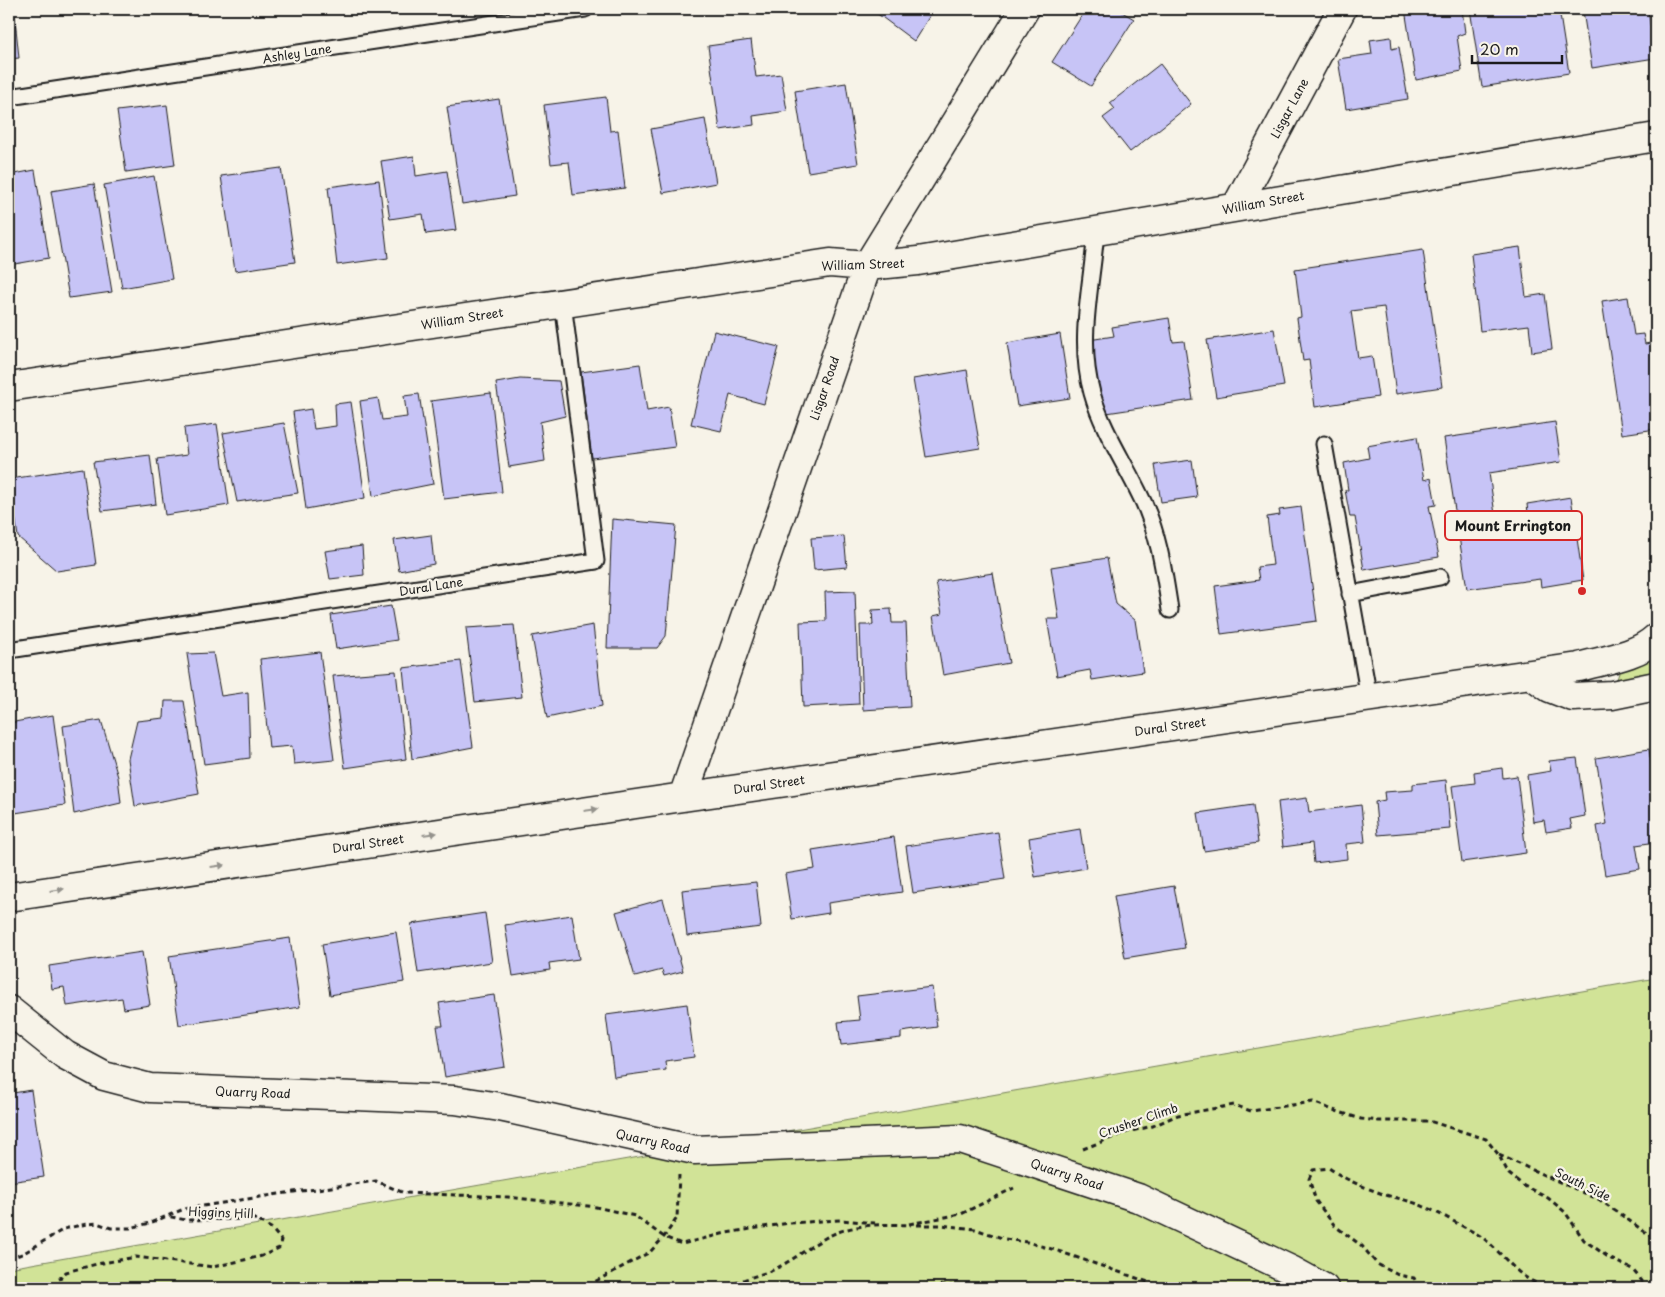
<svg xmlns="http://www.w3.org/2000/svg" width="1665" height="1297" viewBox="0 0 1665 1297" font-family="'Playpen Sans',sans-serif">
	<rect width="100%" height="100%" fill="#f7f3e8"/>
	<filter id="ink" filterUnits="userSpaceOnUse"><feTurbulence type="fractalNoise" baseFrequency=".02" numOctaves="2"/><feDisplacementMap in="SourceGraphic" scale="10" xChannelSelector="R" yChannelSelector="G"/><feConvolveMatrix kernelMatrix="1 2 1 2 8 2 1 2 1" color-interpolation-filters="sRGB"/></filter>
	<g filter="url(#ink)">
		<path fill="#d1e397" stroke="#76805a" d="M1656 639V679L1620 686 1617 679 1620 670Z
			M1656 978V1288H9V1268Z"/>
		<path fill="#c7c4f6" stroke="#1c1c1c" d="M9 9H14L19 58 9 59Z
			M871 9H934L914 41Z
			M1086 9H1117L1134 19 1091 86 1052 62Z
			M1405 9H1462L1465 33 1457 36 1462 71 1416 80Z
			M1470 9H1559L1569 73 1482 87Z
			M1600 9H1648L1655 58 1592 68 1583 11Z
			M1391 37 1392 49 1399 47 1408 99 1346 109 1338 59 1372 54 1370 40Z
			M751 40 756 77 781 74 787 111 753 116 754 125 720 130 708 46Z
			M1160 64 1191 104 1130 152 1103 118 1115 109 1110 103Z
			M846 83 858 164 808 172 795 91Z
			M606 97 610 131 618 130 625 188 573 195 569 162 551 164 544 105Z
			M499 99 515 196 462 204 447 107Z
			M167 105 175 165 126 172 117 111Z
			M705 119 716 183 663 193 651 129Z
			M414 156 416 176 447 171 456 230 426 234 423 214 390 219 381 161Z
			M281 168 295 262 235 271 221 176Z
			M35 170 49 258 9 265V175Z
			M154 176 172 279 122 288 104 185Z
			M379 180 388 258 337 265 328 187Z
			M94 184 112 292 69 298 51 191Z
			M1520 247 1526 297 1545 294 1552 349 1532 352 1529 325 1480 331 1471 254Z
			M1423 250 1442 387 1396 394 1384 307 1351 311 1358 358 1372 356 1378 397 1315 407 1309 360 1303 361 1297 318 1301 317 1295 269Z
			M1628 297 1634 335 1643 334 1645 344 1656 342V429L1622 434 1602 301Z
			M1169 318 1173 342 1184 341 1193 400 1100 414 1089 340 1114 336 1112 327Z
			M1274 329 1284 386 1216 397 1207 340Z
			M714 331 779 347 764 404 730 395 721 431 691 424Z
			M1060 334 1070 398 1017 406 1007 343Z
			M640 364 647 411 669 407 675 447 592 458 581 372Z
			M967 370 980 448 926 457 913 379Z
			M520 379 559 381 565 416 540 422 545 461 509 467 496 383Z
			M491 393 502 492 444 499 431 401Z
			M419 394 433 484 373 496 360 401 378 398 382 420 407 417 404 396Z
			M351 402 365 498 306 509 293 412 311 409 314 429 336 426 335 404Z
			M1555 422 1561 462 1489 473 1498 535 1530 530 1527 504 1571 497 1583 580 1541 587 1540 579 1467 589 1444 438Z
			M284 423 298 493 237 502 223 433Z
			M217 424 229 505 165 515 157 459 187 455 184 428Z
			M1417 437 1424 480 1431 478 1436 505 1429 506 1439 557 1364 570 1355 517H1350L1345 490H1348L1344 463 1369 458 1367 446Z
			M150 455 156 504 102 511 93 462Z
			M1192 460 1197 497 1161 502 1155 465Z
			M83 468 96 565 57 571 18 537 10 479Z
			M1301 507 1317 621 1221 634 1215 586 1259 580 1257 567 1273 565 1267 517 1280 515 1279 510Z
			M612 519 676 525 666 636 657 648H607Z
			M431 535 434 564 399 571 394 540Z
			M844 536 847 567 814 570 811 538Z
			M362 546 364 575 330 579 325 551Z
			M1107 558 1116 604 1135 620 1143 672 1092 680 1090 670 1057 676 1047 619H1059L1051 567Z
			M993 573 1009 663 943 675 933 616 942 614 936 582Z
			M855 591 859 704 803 707 800 622 826 621 825 592Z
			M391 606 397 640 336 649 331 615Z
			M891 609 892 623H906L910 707 863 710 860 625H873L872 610Z
			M514 625 522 697 475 702 466 628Z
			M593 625 602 706 547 718 532 636Z
			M320 652 334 760 294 764 292 746 269 748 260 659Z
			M213 653 221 696 248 692 250 758 204 764 187 654Z
			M461 661 473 747 412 759 403 668Z
			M396 671 406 759 345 768 333 676Z
			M165 701H184L199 794 135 806 128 759 137 721 164 718Z
			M53 715 65 805 9 814V723Z
			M101 720 118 777 121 803 74 814 63 726Z
			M1649 749 1656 798V842L1636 845 1640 869 1605 875 1597 826 1607 824 1596 758Z
			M1577 758 1585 816 1570 819 1572 828 1546 832 1544 820 1533 822 1527 775 1551 771 1549 761Z
			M1502 768 1503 778 1517 776 1526 853 1462 862 1452 786 1475 783 1474 772Z
			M1446 780 1450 829 1378 835 1375 802 1385 800 1384 792 1413 790V784Z
			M1307 798 1309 812 1361 805 1365 842 1346 844 1347 859 1314 863 1312 843 1283 847 1278 802Z
			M1253 805 1258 843 1204 851 1198 813Z
			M1080 829 1086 868 1035 877 1029 838Z
			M998 832 1005 879 913 893 906 846Z
			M894 837 902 892 828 903 829 913 792 919 785 874 815 869 812 850Z
			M756 882 761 927 687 936 682 890Z
			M1174 886 1185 948 1125 958 1114 896Z
			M663 899 683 971 664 976 662 970 635 977 616 912Z
			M485 913 492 962 418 973 411 924Z
			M572 915 579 959 549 963 550 970 513 976 505 925Z
			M396 932 404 982 330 995 322 944Z
			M290 938 300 1007 179 1025 169 956Z
			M142 952 150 1005 124 1009 122 998 67 1006 64 987 52 989 49 966Z
			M932 987 937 1027 901 1032V1038L841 1045 838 1022 860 1020 857 996Z
			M494 995 505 1067 445 1077 437 1026H443L439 1003Z
			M687 1004 694 1057 665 1061 666 1070 614 1077 606 1015Z
			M9 1069 13 1093 31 1090 44 1177 9 1182Z"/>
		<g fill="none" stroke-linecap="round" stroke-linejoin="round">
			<defs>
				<path id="lane" d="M9 97 585 9
					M1096 231C1092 285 1077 340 1092 393 1102 429 1123 460 1139 493 1158 529 1164 570 1170 610
					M1324 444 1369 698
					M1350 594 1440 577
					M9 650 596 561 563 303"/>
				<path id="street" d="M1236 207 1342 9
					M9 387 830 263 867 266 918 261 1656 137
					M1530 674 1550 688 1573 697 1612 695 1656 686
					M683 797 867 266 1025 9
					M9 897 683 797 1579 667C1604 660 1637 656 1656 638
					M9 1010 65 1055 104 1076 150 1088 455 1100 500 1107 695 1150 960 1139 1138 1198 1293 1271 1324 1288"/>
			</defs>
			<use href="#lane" stroke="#1c1c1c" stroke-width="19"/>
			<use href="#street" stroke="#1c1c1c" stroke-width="31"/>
			<path stroke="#1c1c1c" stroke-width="3" stroke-dasharray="5 4" stroke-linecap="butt" d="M1083 1149 1127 1132 1153 1126 1178 1115 1234 1105 1251 1111 1313 1102 1333 1110 1361 1119 1379 1121H1429L1486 1139 1498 1154 1509 1174 1524 1186 1548 1198 1565 1212 1584 1240 1611 1259 1632 1269 1642 1281 1641 1288
				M1499 1155 1600 1200 1648 1234H1656
				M909 1224 961 1214 1014 1188
				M917 1225H941L975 1229 1005 1239 1027 1242 1055 1250 1154 1284 1159 1288
				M9 1259 24 1253 64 1229 81 1225 97 1223 111 1228H130L150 1223 184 1209 279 1194 376 1181 404 1193 508 1197 596 1207 635 1216 664 1237 682 1244 726 1233 789 1223 840 1220 875 1223
				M65 1288 60 1278 66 1272 97 1264 136 1257 213 1267 262 1256 279 1248 281 1240 271 1228 255 1219 186 1220 167 1216
				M579 1288 585 1287 650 1252 664 1237 677 1218 679 1175
				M727 1288C741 1279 757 1276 773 1270 792 1261 807 1248 825 1238 853 1223 881 1224 911 1225
				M932 1288 941 1285 983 1288
				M1419 1288 1414 1278 1398 1275 1377 1264 1362 1246 1335 1226 1316 1201 1309 1179 1313 1170 1329 1168C1346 1180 1363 1187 1383 1194 1395 1198 1408 1200 1420 1205 1438 1212 1460 1225 1477 1234 1499 1247 1512 1273 1536 1283 1558 1293 1579 1278 1599 1288"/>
			<use href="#lane" stroke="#f7f3e8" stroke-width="15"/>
			<use href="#street" stroke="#f7f3e8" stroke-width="28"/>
		</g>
		<defs><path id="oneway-solid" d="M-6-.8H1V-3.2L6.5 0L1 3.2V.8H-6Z" transform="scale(1.25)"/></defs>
		<g fill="#94928c">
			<use href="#oneway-solid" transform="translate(591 810) rotate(-8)"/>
			<use href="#oneway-solid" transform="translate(430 834) rotate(-8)"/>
			<use href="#oneway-solid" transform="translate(218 866) rotate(-8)"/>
			<use href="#oneway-solid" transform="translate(57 890) rotate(-8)"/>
		</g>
	</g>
	<g text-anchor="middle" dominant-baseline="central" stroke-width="4.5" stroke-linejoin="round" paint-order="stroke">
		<g font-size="12" fill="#1c1c1c" stroke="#f7f3e8">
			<text transform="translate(297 53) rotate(-9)">Ashley Lane</text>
			<text transform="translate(1289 108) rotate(-62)">Lisgar Lane</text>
			<text transform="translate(1263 202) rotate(-10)">William Street</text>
			<text transform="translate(863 264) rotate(-2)">William Street</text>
			<text transform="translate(462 318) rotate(-9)">William Street</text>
			<text transform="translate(824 388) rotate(-71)">Lisgar Road</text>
			<text transform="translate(431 586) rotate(-9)">Dural Lane</text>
			<text transform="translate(1170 726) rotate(-8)">Dural Street</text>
			<text transform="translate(769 784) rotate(-8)">Dural Street</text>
			<text transform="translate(368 843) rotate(-8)">Dural Street</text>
			<text transform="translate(253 1092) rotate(2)">Quarry Road</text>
			<text transform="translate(1138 1120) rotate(-19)">Crusher Climb</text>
			<text transform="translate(653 1141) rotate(12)">Quarry Road</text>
			<text transform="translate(1067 1174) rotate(18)">Quarry Road</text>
			<text transform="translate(1583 1184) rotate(26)">South Side</text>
			<text transform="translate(221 1212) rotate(2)">Higgins Hill</text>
		</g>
	</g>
	<path fill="none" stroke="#d62828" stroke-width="2" d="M1582 591L1582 526"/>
	<circle fill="#d62828" stroke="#f7f3e8" stroke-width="2" cx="1582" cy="591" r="5"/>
	<rect fill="#f7f3e8" stroke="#d62828" stroke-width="2" x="1445" y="511" width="137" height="29" rx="5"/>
	<g font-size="14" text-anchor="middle" font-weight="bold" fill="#1c1c1c">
		<text x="1513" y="531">Mount Errington</text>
	</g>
	<rect width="1665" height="1297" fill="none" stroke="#f7f3e8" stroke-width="30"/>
	<rect x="15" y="15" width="1635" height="1267" fill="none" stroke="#1c1c1c" stroke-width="2" filter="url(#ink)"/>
	<path d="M1472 55v8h90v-8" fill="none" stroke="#1c1c1c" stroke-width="2.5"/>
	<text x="1480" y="55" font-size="15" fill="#1c1c1c" stroke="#f7f3e8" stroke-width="4" paint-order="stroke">20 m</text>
</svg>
